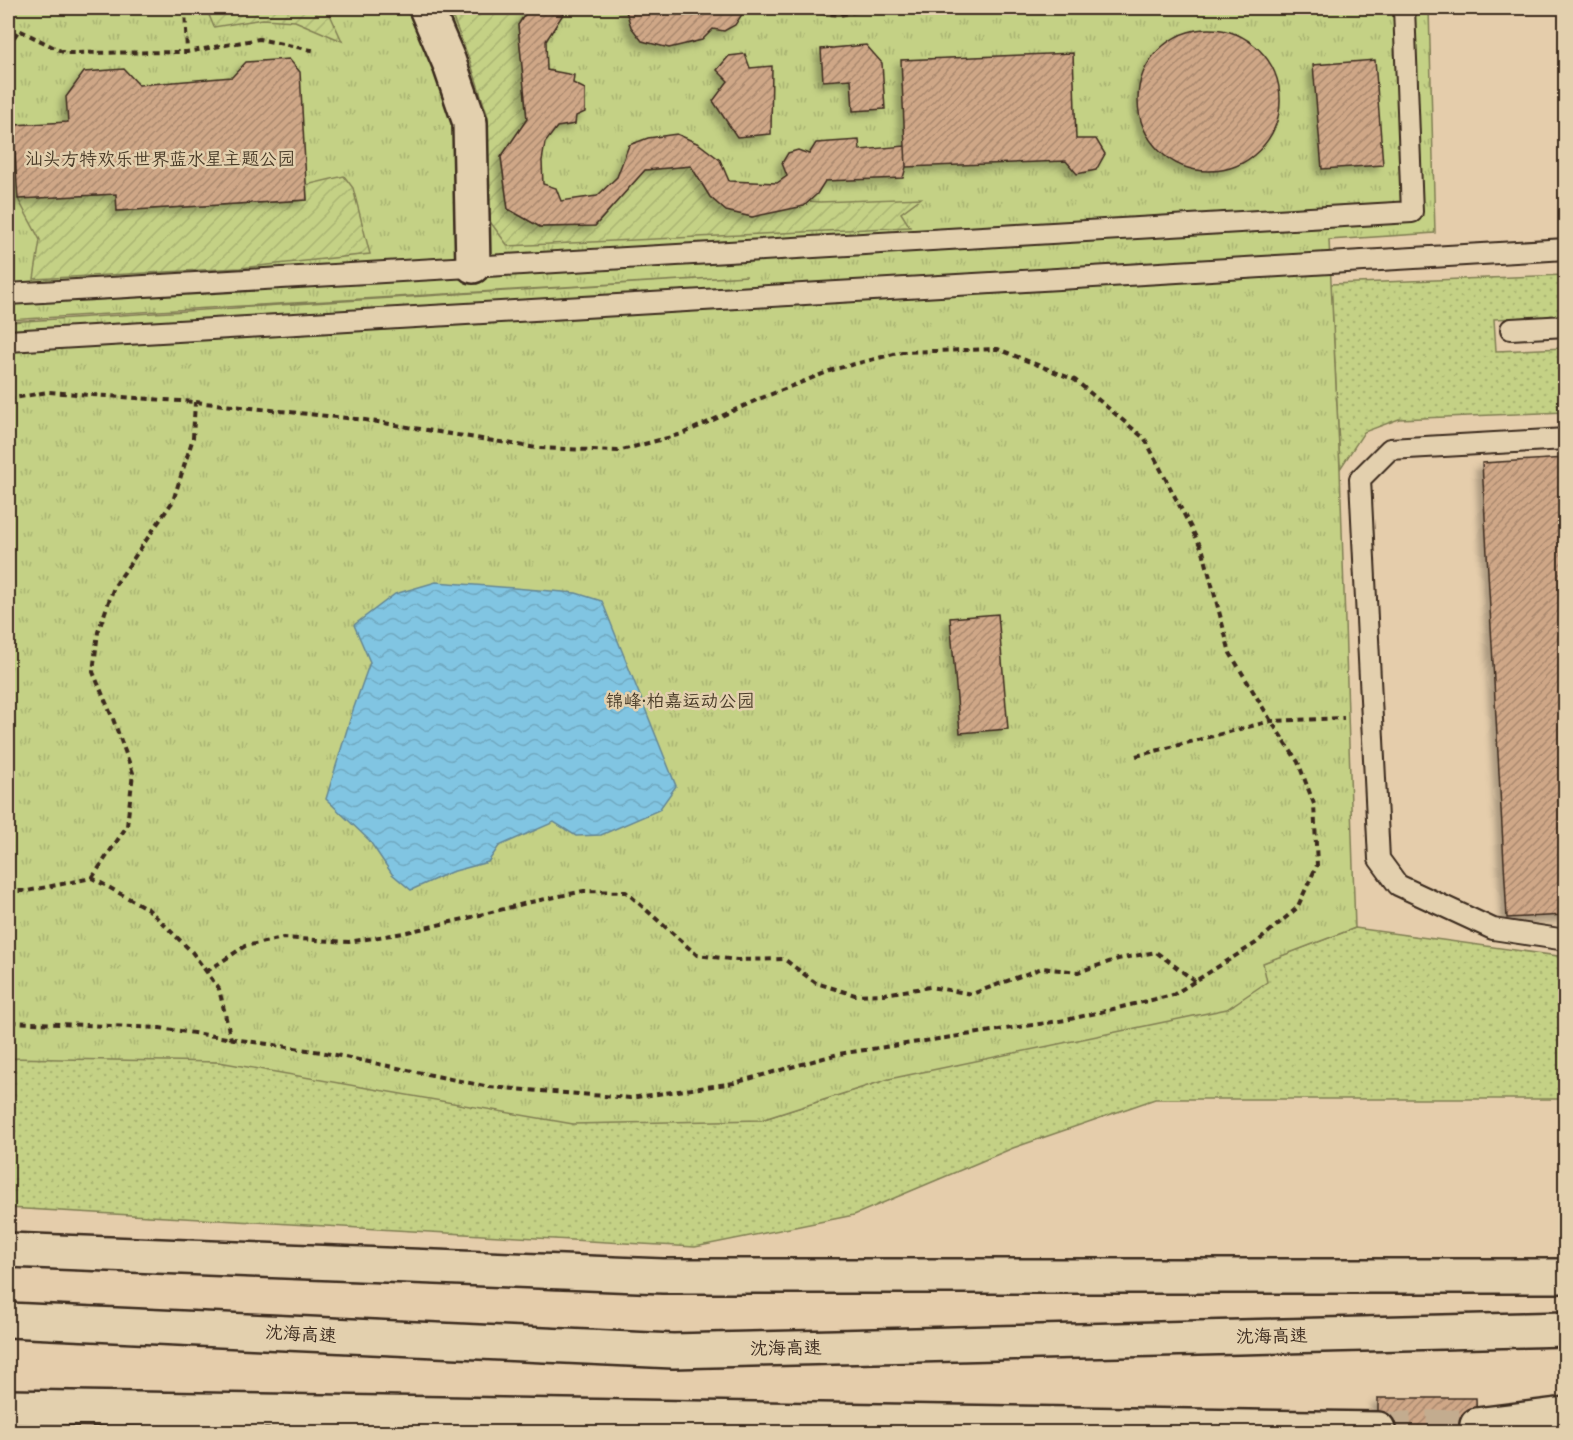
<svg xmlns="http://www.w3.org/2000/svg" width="1573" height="1440" viewBox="0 0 1573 1440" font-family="Sriracha,'LXGW WenKai TC',sans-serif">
	<defs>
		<pattern id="grass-dots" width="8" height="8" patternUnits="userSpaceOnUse" patternTransform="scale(1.5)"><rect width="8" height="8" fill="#c4d185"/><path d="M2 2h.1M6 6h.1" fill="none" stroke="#a9b472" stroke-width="1.8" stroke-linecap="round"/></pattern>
		<pattern id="park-tufts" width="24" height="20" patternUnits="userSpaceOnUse" patternTransform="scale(1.5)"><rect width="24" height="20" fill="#c4d185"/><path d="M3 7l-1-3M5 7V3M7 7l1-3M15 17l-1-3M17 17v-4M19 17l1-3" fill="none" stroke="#a9b472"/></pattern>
		<pattern id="garden-furrows" width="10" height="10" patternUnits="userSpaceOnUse" patternTransform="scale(1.5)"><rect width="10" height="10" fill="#c4d185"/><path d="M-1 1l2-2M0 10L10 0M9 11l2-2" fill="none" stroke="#a9b472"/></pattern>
		<pattern id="water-waves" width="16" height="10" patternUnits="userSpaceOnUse" patternTransform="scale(1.5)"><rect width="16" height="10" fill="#81c5e2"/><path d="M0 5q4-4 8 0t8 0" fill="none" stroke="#70a9c1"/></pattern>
		<pattern id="building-hatch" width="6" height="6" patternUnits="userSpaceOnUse" patternTransform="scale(1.5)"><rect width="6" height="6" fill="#cfa787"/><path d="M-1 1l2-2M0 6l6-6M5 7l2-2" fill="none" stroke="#a9886e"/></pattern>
		<filter id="shadow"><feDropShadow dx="-5.5" dy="5.5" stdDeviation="3" flood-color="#0004"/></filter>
	</defs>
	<rect width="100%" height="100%" fill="#e5cdab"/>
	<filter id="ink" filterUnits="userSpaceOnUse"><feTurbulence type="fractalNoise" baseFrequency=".0167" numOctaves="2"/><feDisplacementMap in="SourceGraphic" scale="12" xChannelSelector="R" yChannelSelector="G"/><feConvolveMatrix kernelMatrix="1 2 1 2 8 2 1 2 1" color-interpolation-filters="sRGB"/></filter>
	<g filter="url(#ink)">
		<path fill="url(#grass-dots)" stroke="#807e52" stroke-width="1.5" d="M1565 275V316L1494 319 1496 351 1565 348V412L1399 419 1364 432 1340 469 1331 284Z
			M1355 928 1565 957V1099H1155L1013 1148 854 1215 695 1247 8 1208V1049L219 1062 761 1120 888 1079 1262 963Z"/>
		<path fill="url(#park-tufts)" stroke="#807e52" stroke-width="1.5" d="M8 8H1429L1435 233 1329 240 1340 469 1355 928 1263 963 1267 982 1227 1009 889 1079 761 1120 573 1124 219 1062 8 1058V322L747 276 8 320Z"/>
		<path fill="url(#garden-furrows)" stroke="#807e52" stroke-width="1.5" d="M206 8H327L342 41 295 21 263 19 214 27Z
			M449 8H529L518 25 527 119 501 158 508 209 540 227 595 226 645 170 691 166 710 197 727 211 752 217 809 201 820 202 921 198 901 213 910 227 508 246 488 219V117L470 61Z
			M344 176 353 188 370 254 240 268 34 279 40 240 18 199 116 194 117 211 307 200 306 185Z"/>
		<path fill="url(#water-waves)" stroke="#658794" stroke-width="1.5" d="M436 582 576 593 602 601 676 786 659 810 601 835 576 836 554 822 499 846 488 862 451 872 411 890 392 874 369 840 326 799 352 713 370 662 354 625 395 594Z"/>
		<path fill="url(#building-hatch)" stroke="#3b2a1e" stroke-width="1.5" filter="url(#shadow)" d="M529 8H567L546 41 547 70 574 75 573 83 585 89V112L576 116 575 124 557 127 545 143 542 161 543 184 556 188 561 201 597 196 617 177 629 145 648 138 677 134 699 144 720 160 729 181 777 183 787 176 782 163 788 153 798 150 809 154 816 143 859 140 860 150 905 146 906 167 903 178 825 181 817 194 804 206 752 217 726 211 710 197 691 166 645 170 595 226 540 227 508 209 501 157 527 119 518 25Z
			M625 8H741L743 13 735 25 724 31 713 29 702 40 669 48 642 41 631 27Z
			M1138 100a71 71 0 1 1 142 0a71 71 0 1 1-142 0Z
			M866 45 882 63 885 109 853 111 851 79 823 81 821 49Z
			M1073 53 1076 139H1096L1105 154 1096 170 1077 174 1066 161 906 167 901 60Z
			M745 54 750 68 772 66 771 134 737 137 713 101 728 81 717 70 729 56Z
			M289 59 300 72 307 200 117 211 116 194 18 199 13 125 68 122 66 97 84 72 124 69 139 85 232 77 246 62Z
			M1375 60 1383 165 1322 169 1313 65Z
			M1566 458V915L1507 918 1482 463Z
			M998 614 1008 729 960 733 950 618Z
			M1378 1398H1476L1477 1432H1378Z"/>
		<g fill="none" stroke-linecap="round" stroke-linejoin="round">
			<path stroke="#c3ac8f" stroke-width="33" stroke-dasharray="33 16" stroke-linecap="butt" d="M1378 1429 1477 1425"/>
			<defs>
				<path id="lane" d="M8 294 1412 212 1404 8
					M1511 329 1566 326
					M8 341 1566 249
					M1566 439 1390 449 1360 479 1379 859 1398 885 1493 929 1566 940"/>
				<path id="street" d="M426 8 449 62 470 123 473 266"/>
				<path id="highway" d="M8 1250 663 1276H1566
					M8 1320 673 1351 1566 1329
					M8 1407 1378 1429
					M1477 1425 1566 1414"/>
			</defs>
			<use href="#lane" stroke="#3b2a1e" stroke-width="24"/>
			<use href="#street" stroke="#3b2a1e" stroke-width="38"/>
			<use href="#highway" stroke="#3b2a1e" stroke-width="38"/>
			<path stroke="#3b2a1e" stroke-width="4" stroke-dasharray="6 4.5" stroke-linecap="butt" d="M185 8 187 52
				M789 8 795 10 840 15 873 8
				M900 8 944 13 982 8
				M8 46 19 30 65 53 187 52 259 39 316 51
				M8 399 48 392 195 402 365 420 537 448 618 451 682 434 759 399 835 369 902 352 998 349 1075 380 1145 439 1203 551 1230 653 1271 721 1298 762 1314 804 1317 865 1297 908 1256 943 1173 995 1066 1020 838 1054 734 1083 630 1098 489 1087 321 1052 160 1028 8 1022
				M1136 756 1271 721 1344 718
				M92 878 127 826 133 773 113 719 93 672 98 632 114 587 173 501 193 438 195 402
				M8 891H27L92 878 148 909 192 952 219 989 231 1039
				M206 972 245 946 283 938 349 942 403 933 468 918 531 902 584 891 626 892 697 955 737 960 784 959 816 983 855 995 884 994 930 987 972 994 1042 968 1078 972 1118 959 1156 952 1195 981"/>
			<use href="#lane" stroke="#e3d0ae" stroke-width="20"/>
			<use href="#street" stroke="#e3d0ae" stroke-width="33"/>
			<use href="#highway" stroke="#e3d0ae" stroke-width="33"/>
		</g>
	</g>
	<g text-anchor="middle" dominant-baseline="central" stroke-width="5" stroke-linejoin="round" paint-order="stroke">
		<g font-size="18" fill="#493b28" stroke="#e3d0ae">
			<text x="160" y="159">汕头方特欢乐世界蓝水星主题公园</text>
			<text x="680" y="701">锦峰·柏嘉运动公园</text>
		</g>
		<g font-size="18" fill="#3b2a1e" stroke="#e3d0ae">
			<text transform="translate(301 1334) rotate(3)">沈海高速</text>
			<text transform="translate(1272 1336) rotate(-1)">沈海高速</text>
			<text transform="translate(786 1348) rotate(-1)">沈海高速</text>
		</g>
	</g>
	<rect width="1573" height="1440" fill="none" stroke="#e3d0ae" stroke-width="30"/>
	<rect x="15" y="15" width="1543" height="1410" fill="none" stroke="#3b2a1e" stroke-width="2" filter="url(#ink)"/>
</svg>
